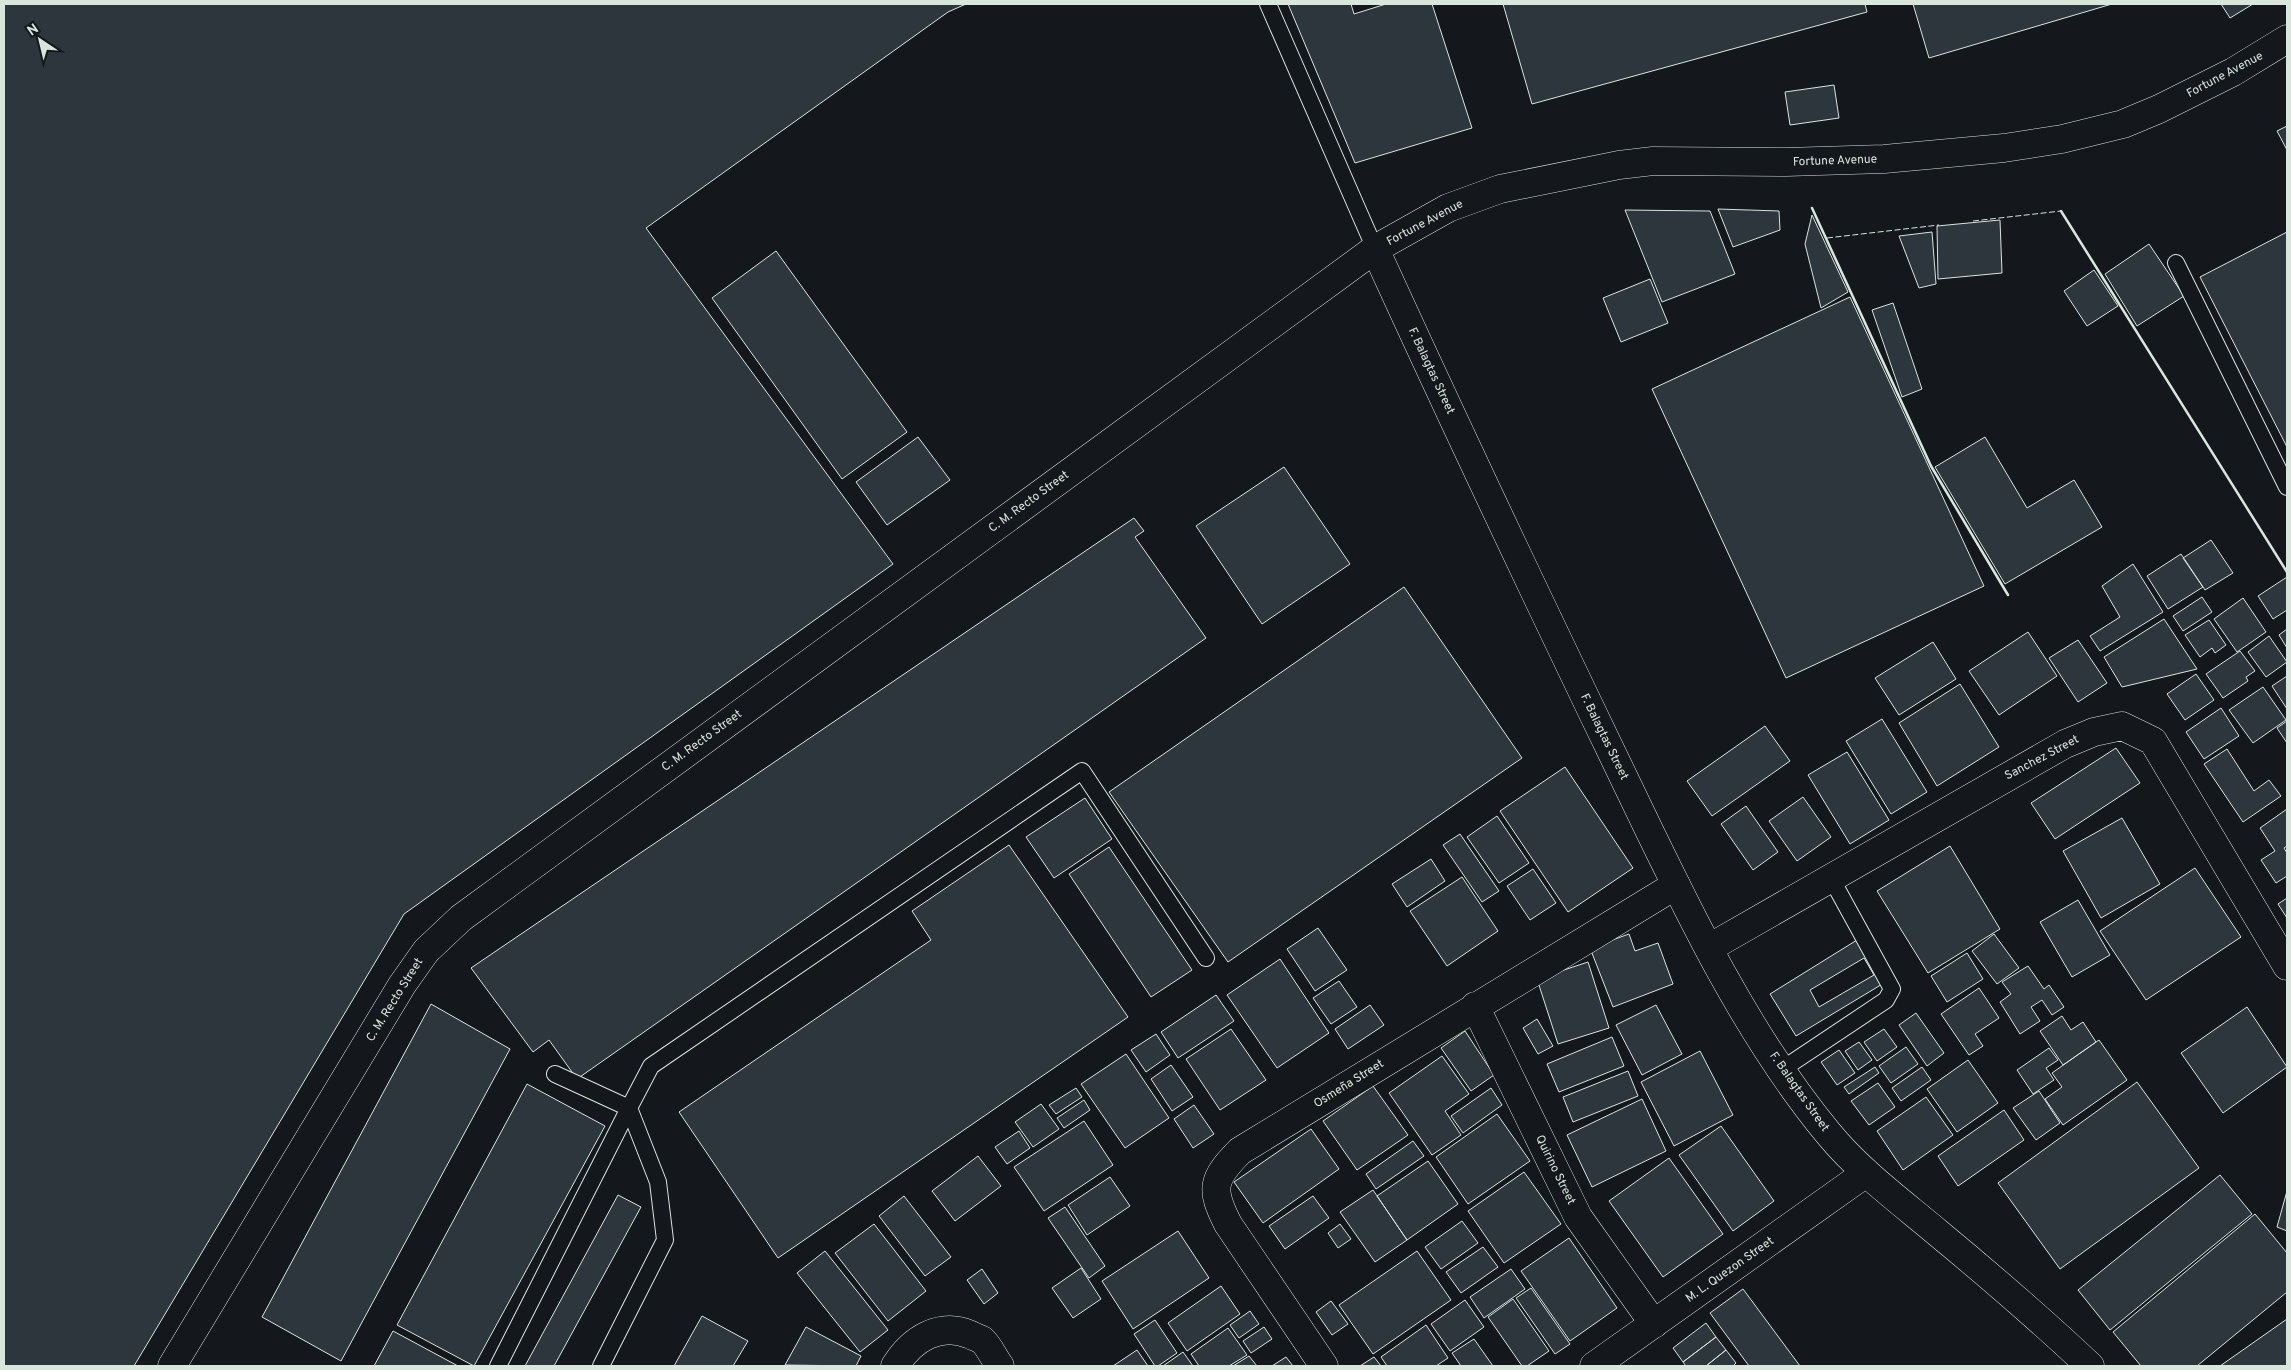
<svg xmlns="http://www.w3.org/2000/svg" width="2291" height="1370" viewBox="0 0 2291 1370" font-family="Overpass,sans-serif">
	<rect width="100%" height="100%" fill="#14181c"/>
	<path fill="#2c363c" stroke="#d8e6dc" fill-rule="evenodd" d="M4 4H966L948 12 646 228 893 564 404 914 134 1366H4Z
		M1288 4H1351L1354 14 1386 4H1432L1472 128 1355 163Z
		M1503 4H1865L1867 12 1532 104Z
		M1913 4H2112L1929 58Z
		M2221 4H2253L2230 18Z
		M1834 85 1839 118 1790 125 1785 92Z
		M2287 126V150L2277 131Z
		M1718 209 1779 211 1780 230 1733 247Z
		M1625 210 1710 211 1735 274 1662 302Z
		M1812 215 1848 292 1821 308 1805 244Z
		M2000 220 2002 273 1938 279 1937 226Z
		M1932 232 1936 284 1919 288 1899 236Z
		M2287 232V447L2200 277Z
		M2149 244 2184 296 2137 326 2105 274Z
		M776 251 907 432 842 479 712 298Z
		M2094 270 2118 306 2087 326 2064 291Z
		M1650 279 1668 323 1621 342 1603 298Z
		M1850 297 1984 586 1786 678 1652 389Z
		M1893 303 1922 389 1902 397 1872 310Z
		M918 437 950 480 887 525 856 482Z
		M1985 437 2027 508 2074 480 2102 527 2005 584 1935 467Z
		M1284 467 1350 564 1262 624 1196 526Z
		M1134 518 1144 531 1135 537 1206 638 577 1079 549 1040 533 1052 471 968Z
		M2211 540 2233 573 2205 590 2183 558Z
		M2181 554 2203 587 2168 609 2147 576Z
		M2133 564 2163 612 2100 651 2090 636 2120 617 2102 586Z
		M2287 577V610L2273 619 2258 596Z
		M1404 587 1522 758 1228 962 1109 792Z
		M2202 597 2212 612 2183 631 2173 616Z
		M2243 598 2266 632 2237 652 2214 619Z
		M2164 619 2197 669 2122 687 2104 657Z
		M2209 620 2226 645 2215 653 2212 648 2200 657 2185 635Z
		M2287 629V648L2279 635Z
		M2028 632 2057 676 1999 715 1969 671Z
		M2269 636 2287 662 2266 677 2248 652Z
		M2078 640 2107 683 2078 702 2049 658Z
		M1933 642 1956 679 1899 715 1875 678Z
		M2240 651 2255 671 2246 677 2248 681 2223 698 2206 674Z
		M2196 674 2214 700 2185 720 2167 694Z
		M2287 676V709L2272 686Z
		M1960 684 1999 747 1937 786 1899 723Z
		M2263 687 2286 720 2253 743 2229 710Z
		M2221 708 2239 736 2204 759 2186 732Z
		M1882 719 1927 792 1891 814 1846 741Z
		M2287 721V743L2277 728Z
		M1765 726 1790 761 1712 816 1687 781Z
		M2116 748 2140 783 2055 839 2031 803Z
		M2227 749 2254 791 2269 780 2281 796 2243 822 2204 764Z
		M1847 752 1889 820 1850 844 1808 775Z
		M1565 767 1633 868 1568 912 1500 811Z
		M1803 797 1831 837 1797 861 1769 821Z
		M1085 798 1112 839 1054 878 1026 837Z
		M1746 806 1778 852 1753 870 1721 824Z
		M2287 809V846L2284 848 2287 853V876L2276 883 2261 860 2275 851 2260 828Z
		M1497 816 1529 863 1499 883 1467 837Z
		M2122 818 2160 884 2101 918 2063 851Z
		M1460 834 1499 891 1482 902 1443 845Z
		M1009 845 1128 1017 778 1258 679 1112 931 940 912 911Z
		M1950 846 2000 929 1928 973 1877 891Z
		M1109 847 1192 970 1151 997 1069 874Z
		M1431 859 1445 881 1407 907 1392 884Z
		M2195 868 2241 937 2146 1000 2100 931Z
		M1533 869 1556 903 1530 920 1507 886Z
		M1462 877 1498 931 1447 966 1410 911Z
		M2287 898V918L2278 904Z
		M2078 900 2110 955 2072 977 2040 922Z
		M1318 928 1347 970 1315 991 1287 949Z
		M1629 934 1635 951 1658 943 1673 984 1613 1007 1590 948Z
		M1994 934 2019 968 1997 984 1972 951Z
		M1857 940 1884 983 1796 1036 1770 994ZM1864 958 1874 975 1819 1007 1810 990Z
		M1967 953 1983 979 1947 1002 1931 976Z
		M1280 959 1329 1033 1277 1068 1227 995Z
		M1588 962 1609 1028 1558 1044 1537 979Z
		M2028 966 2044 989 2049 985 2064 1007 2052 1015 2042 1000 2031 1007 2040 1021 2020 1034 2000 1002 2011 994 2002 982Z
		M1339 981 1357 1007 1331 1024 1313 998Z
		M1979 988 1999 1018 1975 1034 1983 1046 1969 1055 1941 1014Z
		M1216 995 1234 1021 1178 1058 1161 1032Z
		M431 1004 510 1049 341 1361 262 1317Z
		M1370 1005 1384 1025 1348 1049 1335 1029Z
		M1656 1005 1682 1054 1642 1075 1616 1025Z
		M2247 1007 2287 1067 2223 1113 2181 1053Z
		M1916 1013 1944 1053 1927 1066 1899 1025Z
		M2062 1016 2071 1030 2083 1022 2096 1042 2063 1065 2040 1031Z
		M1537 1019 1553 1046 1538 1054 1523 1028Z
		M1231 1029 1266 1080 1220 1110 1186 1059Z
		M1884 1029 1897 1047 1877 1061 1864 1042Z
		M1465 1031 1494 1075 1471 1091 1441 1048Z
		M1156 1034 1170 1055 1146 1072 1131 1050Z
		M1612 1037 1624 1066 1559 1092 1547 1064Z
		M2099 1040 2127 1080 2063 1125 2045 1099 2062 1087 2052 1073Z
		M1859 1042 1872 1060 1858 1070 1845 1051Z
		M1906 1047 1918 1064 1891 1083 1879 1066Z
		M2049 1048 2058 1060 2046 1068 2054 1080 2033 1094 2017 1070Z
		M1839 1050 1855 1073 1837 1085 1821 1062Z
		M1700 1051 1733 1115 1674 1146 1641 1082Z
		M1126 1054 1169 1118 1125 1148 1081 1084Z
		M1442 1056 1469 1094 1445 1111 1461 1135 1432 1155 1389 1093Z
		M1968 1060 1998 1103 1957 1132 1927 1089Z
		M1171 1065 1193 1097 1172 1111 1151 1079Z
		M1875 1067 1879 1073 1849 1094 1844 1087Z
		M1922 1067 1931 1080 1901 1101 1892 1088Z
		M1628 1071 1638 1096 1573 1122 1563 1097Z
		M2137 1082 2199 1168 2060 1269 1998 1183Z
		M1878 1083 1895 1107 1869 1125 1851 1101Z
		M527 1084 605 1126 474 1366 397 1325Z
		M1373 1086 1408 1135 1357 1170 1323 1121Z
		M1076 1088 1082 1097 1056 1114 1049 1105Z
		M1491 1088 1502 1105 1463 1133 1451 1116Z
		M2039 1091 2060 1123 2036 1140 2013 1108Z
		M1926 1097 1953 1135 1903 1170 1877 1131Z
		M1642 1099 1666 1151 1592 1187 1567 1135Z
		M1084 1100 1090 1110 1064 1128 1057 1118Z
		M1041 1104 1059 1129 1033 1147 1015 1122Z
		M1194 1105 1214 1134 1193 1148 1174 1119Z
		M2004 1110 2024 1140 1958 1186 1938 1156Z
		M1497 1114 1530 1161 1468 1204 1436 1157Z
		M1084 1121 1113 1165 1044 1211 1014 1167Z
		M1721 1126 1774 1201 1733 1231 1679 1155Z
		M1311 1129 1339 1169 1263 1223 1234 1182Z
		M1019 1131 1030 1148 1007 1164 995 1147Z
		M1413 1141 1424 1156 1376 1189 1366 1174Z
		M978 1156 1001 1186 955 1221 932 1191Z
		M1669 1158 1723 1234 1663 1277 1609 1201Z
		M1428 1161 1458 1204 1407 1240 1377 1196Z
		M1524 1172 1561 1224 1504 1263 1468 1211Z
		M2220 1175 2252 1214 2110 1330 2078 1290Z
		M1110 1177 1130 1206 1087 1235 1068 1205Z
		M1373 1190 1407 1240 1375 1262 1340 1212Z
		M2287 1191V1231L2277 1227Z
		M618 1195 641 1207 554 1366H525Z
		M904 1196 951 1257 925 1276 879 1216Z
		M1313 1196 1329 1218 1285 1249 1269 1226Z
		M1065 1207 1105 1266 1089 1278 1048 1218Z
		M2255 1214 2287 1253V1292L2197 1366H2141L2113 1332Z
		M1462 1221 1478 1243 1441 1269 1425 1247Z
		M874 1224 926 1291 888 1321 835 1253Z
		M1340 1224 1351 1239 1338 1248 1328 1233Z
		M1178 1231 1209 1278 1133 1329 1102 1281Z
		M1569 1238 1617 1308 1570 1341 1521 1271Z
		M1483 1247 1498 1267 1461 1293 1446 1272Z
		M825 1251 888 1330 860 1352 797 1273Z
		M1417 1251 1451 1300 1373 1354 1339 1305Z
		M1081 1268 1101 1299 1073 1318 1052 1288Z
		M982 1269 998 1293 984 1304 967 1280Z
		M1511 1269 1525 1289 1484 1318 1470 1297Z
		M1221 1286 1240 1314 1187 1351 1168 1323Z
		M1531 1288 1570 1344 1555 1354 1516 1298Z
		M1743 1289 1800 1366H1749L1710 1313Z
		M1513 1299 1549 1351 1527 1366H1522L1488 1317Z
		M1465 1300 1484 1327 1450 1351 1431 1324Z
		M1331 1301 1348 1324 1332 1335 1316 1312Z
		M1250 1311 1259 1324 1239 1338 1230 1325Z
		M702 1316 748 1341 733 1366H674Z
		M2287 1319V1366H2220Z
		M1155 1320 1177 1353 1158 1366H1155L1134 1334Z
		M1706 1323 1716 1337 1683 1362 1673 1348Z
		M1426 1325 1448 1358 1436 1366H1387L1381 1357Z
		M806 1327 861 1356 856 1366 785 1365Z
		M1264 1327 1272 1339 1251 1353 1243 1341Z
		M1228 1328 1247 1355 1229 1366H1199L1191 1354Z
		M393 1331 458 1366H374Z
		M1716 1337 1726 1350 1706 1366H1686L1683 1362Z
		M1474 1339 1493 1366H1461L1452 1353Z
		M1137 1350 1148 1366H1113Z
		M1726 1350 1736 1363 1733 1366H1706Z
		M1183 1352 1193 1366H1163Z
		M1249 1356 1257 1366H1233Z
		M1286 1357 1293 1366H1272Z
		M1374 1357 1381 1366H1360Z"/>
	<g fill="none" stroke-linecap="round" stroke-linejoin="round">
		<defs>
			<path id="service" d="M1268 4 1375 249
				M2176 263 2287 487
				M1781 1070 1886 1000 1892 989 1831 878
				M498 1366 629 1108 555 1074
				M601 1366 665 1240 658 1182 629 1108 651 1066 1082 771 1206 958"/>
			<path id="minor" d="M1709 948 2065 744 2094 732 2122 726 2153 741 2287 966
				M1475 1006 1578 1217 1654 1324
				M895 1366C912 1339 940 1321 971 1335 974 1337 979 1338 982 1340 989 1346 994 1358 1000 1366
				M1324 1366 1228 1224C1210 1189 1212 1179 1240 1151L1676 885
				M1594 1366 1866 1173"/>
			<path id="tertiary" d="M172 1366 402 985 426 951 461 918 1375 249"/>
			<path id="secondary" d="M2090 1366C2041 1320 1990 1276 1938 1233 1900 1201 1859 1171 1828 1133 1737 1023 1673 879 1611 751 1531 585 1452 418 1375 249L1448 208 1500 189 1619 165 1653 161 1786 162 1884 159 2004 148 2062 139 2123 124 2159 109 2233 72 2287 39"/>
		</defs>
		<use href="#service" stroke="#d8e6dc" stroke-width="18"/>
		<use href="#minor" stroke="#d8e6dc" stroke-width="29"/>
		<use href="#tertiary" stroke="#d8e6dc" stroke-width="29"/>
		<use href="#secondary" stroke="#d8e6dc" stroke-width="29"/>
		<use href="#service" stroke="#14181c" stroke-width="16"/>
		<use href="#minor" stroke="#14181c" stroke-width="28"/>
		<use href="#tertiary" stroke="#14181c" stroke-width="28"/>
		<use href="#secondary" stroke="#14181c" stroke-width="28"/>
		<path stroke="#d8e6dc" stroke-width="1" stroke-dasharray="6 2.5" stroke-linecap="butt" d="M1973 221 2061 211
			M1827 238 1939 225"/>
		<path stroke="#d8e6dc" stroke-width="2.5" d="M1812 208 1931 466 2008 595
			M2061 211 2287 572"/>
	</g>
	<g text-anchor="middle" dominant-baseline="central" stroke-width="4" stroke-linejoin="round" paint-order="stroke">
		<g font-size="12" fill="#d8e6dc" stroke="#14181c">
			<text transform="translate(2225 75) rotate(-28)">Fortune Avenue</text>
			<text transform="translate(1835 161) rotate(-2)">Fortune Avenue</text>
			<text transform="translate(1425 223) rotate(-28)">Fortune Avenue</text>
			<text transform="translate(1431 371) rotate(65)">F. Balagtas Street</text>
			<text transform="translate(1029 502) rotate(-36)">C. M. Recto Street</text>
			<text transform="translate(1604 737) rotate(64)">F. Balagtas Street</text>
			<text transform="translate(702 741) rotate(-36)">C. M. Recto Street</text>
			<text transform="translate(2042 758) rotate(-28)">Sanchez Street</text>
			<text transform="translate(395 1000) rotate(-58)">C. M. Recto Street</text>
			<text transform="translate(1349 1084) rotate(-32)">Osmeña Street</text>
			<text transform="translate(1799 1092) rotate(55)">F. Balagtas Street</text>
			<text transform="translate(1555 1170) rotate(64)">Quirino Street</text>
			<text transform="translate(1730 1270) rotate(-35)">M. L. Quezon Street</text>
		</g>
	</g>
	<rect width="2291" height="1370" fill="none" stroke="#d8e6dc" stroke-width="10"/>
	<g transform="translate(40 40) rotate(325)" stroke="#14181c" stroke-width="4" paint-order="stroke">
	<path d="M0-4L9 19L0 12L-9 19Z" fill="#d8e6dc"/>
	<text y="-8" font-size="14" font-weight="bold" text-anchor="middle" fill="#d8e6dc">N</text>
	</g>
</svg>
